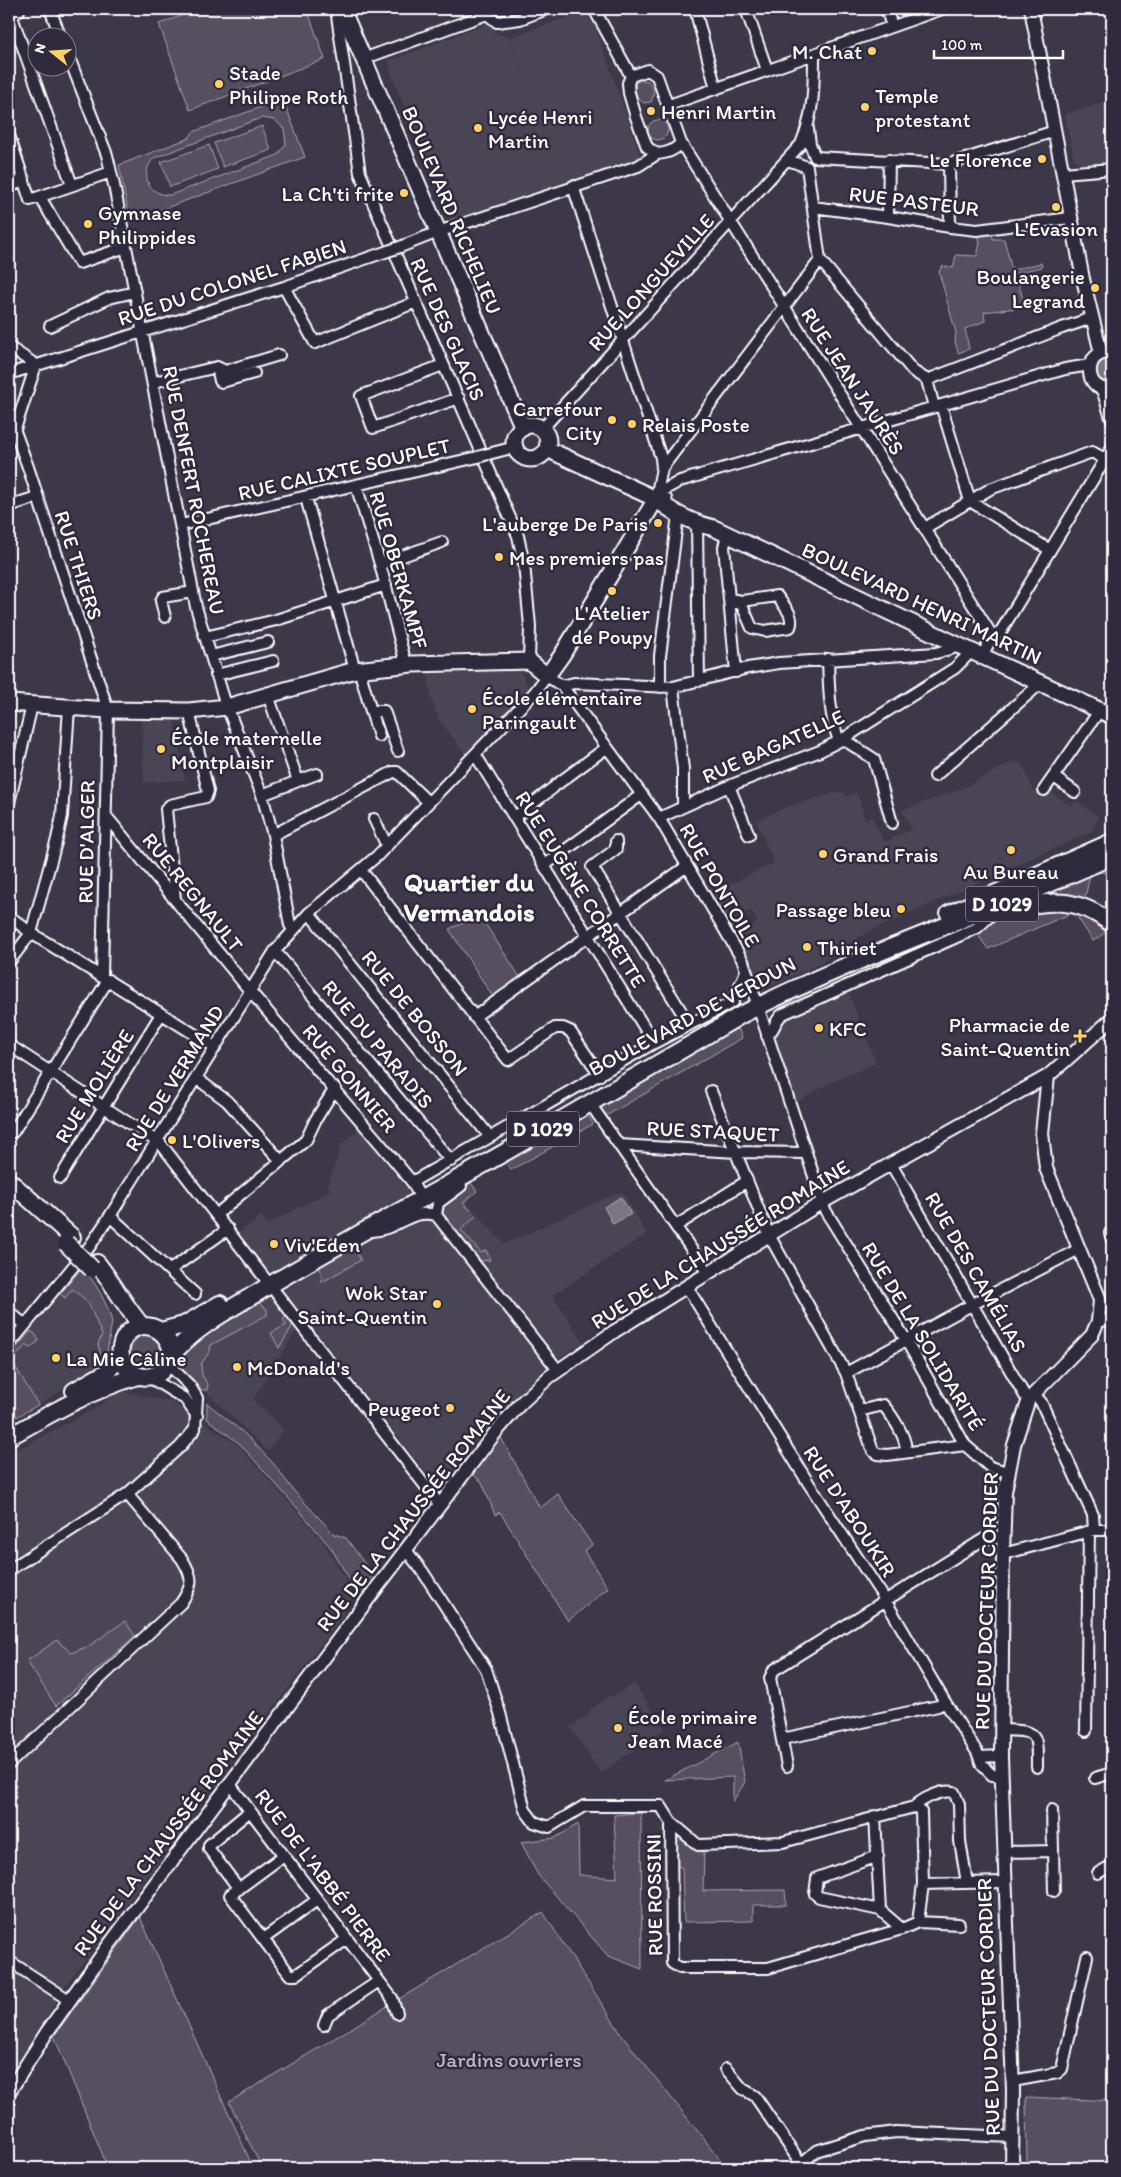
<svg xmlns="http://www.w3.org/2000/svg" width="1121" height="2177" viewBox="0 0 1121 2177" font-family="Itim,sans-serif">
	<rect width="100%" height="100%" fill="#3c3749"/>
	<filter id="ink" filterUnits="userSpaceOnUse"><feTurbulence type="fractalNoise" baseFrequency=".02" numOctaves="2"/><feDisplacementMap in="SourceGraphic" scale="10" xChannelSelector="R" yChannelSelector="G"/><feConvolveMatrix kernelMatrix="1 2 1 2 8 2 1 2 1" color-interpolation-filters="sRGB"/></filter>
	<g filter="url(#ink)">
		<path fill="#494455" d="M579 13 590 18 595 26 641 157 451 222 391 74 389 61 486 24 493 28 495 33 510 37 525 76 511 37Z
			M1110 101 1112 110V162L1082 165 1074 160 1065 114Z
			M519 668 529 689 465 754 439 720 431 698 427 669Z
			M141 717 174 718 185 780 144 783Z
			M1014 761 1022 764 1034 791 1037 789 1047 796 1051 792 1071 806 1076 801 1099 817 1092 829 1093 831 866 933 821 963 773 985 766 987 761 984 733 933 757 923 752 911 726 921 710 893 774 863 756 821 784 808 802 802 842 791 846 797 857 793 865 819 872 817 884 842 911 829 902 810 961 789Z
			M848 991 876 1063 826 1085 797 1102 776 1039 783 1022Z
			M359 1129 430 1218 465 1200 504 1244 622 1191 647 1234 553 1295 583 1342 546 1367 483 1431 445 1482 441 1485 432 1481 314 1329 297 1330 253 1400 284 1429 268 1451 179 1366 182 1349 280 1286 239 1233 261 1216 268 1224 330 1191 328 1185 341 1147 340 1145Z
			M72 1289 88 1302 95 1316 93 1317 102 1335 98 1344 101 1357 98 1359 105 1364 38 1405 11 1361 35 1334 31 1331 60 1294 65 1297Z
			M117 1390 172 1402 238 1445 322 1540 354 1594 343 1615 69 1981 9 2077V1454L101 1405Z
			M634 1683 665 1729 601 1773 570 1727 591 1713 589 1710 611 1695 613 1697Z"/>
		<path fill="#555060" stroke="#aaa8b0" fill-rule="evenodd" d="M200 9H307L325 59 190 110 159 24Z
			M642 80 648 81C655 88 655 93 651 102L644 103C636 98 634 91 636 82Z
			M283 99 305 157 130 221 119 165 189 138 193 132ZM261 118 275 120 284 129 286 144 278 155 170 195C148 196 139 173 154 158Z
			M648 130a10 10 0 1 1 20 0a10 10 0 1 1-20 0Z
			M262 126 271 150 223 167 214 143Z
			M209 145 218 169 170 187 161 162Z
			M992 233 993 239H1004L1012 270 1041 263 1042 267 1010 274H1016L1025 307 984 312 985 321 965 329 969 349 958 353 955 341 956 333 939 272 942 266 953 268 956 255 977 256 980 242 978 235Z
			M1112 861V876L1102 872 1090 875 1085 898 1037 897Z
			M1045 910H1070L1102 924 1108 931 1093 941 1074 912 988 949 975 931 1011 914Z
			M480 916 522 980 493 997 449 929Z
			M737 1025 742 1038 604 1117 597 1108Z
			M587 1113 593 1124 511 1170 505 1158Z
			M471 1183 477 1191 463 1203 476 1216 461 1230 481 1253 486 1250 490 1260 481 1261 440 1212 441 1205Z
			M353 1247 361 1260 322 1282 320 1265Z
			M82 1268C95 1281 108 1304 112 1322L105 1364 98 1360 101 1356 98 1344 102 1335 88 1302 72 1289 65 1298 60 1294Z
			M258 1302 267 1309V1315L211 1345 210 1351 201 1364 202 1375 208 1385 207 1390H202L180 1369 181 1356 189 1343Z
			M287 1317 293 1325 279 1348 271 1333 286 1325 283 1319Z
			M31 1331 35 1334 39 1341 30 1348 26 1345 12 1361 38 1405 9 1421V1356Z
			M148 1333 160 1337 165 1360 151 1370C147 1369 142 1369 139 1368 121 1359 132 1336 148 1333Z
			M207 1403 245 1434 273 1463 293 1490 334 1534 346 1538 373 1575 358 1594 331 1548 298 1509 240 1444 207 1419Z
			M500 1436 540 1508 558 1494 592 1545 584 1551 608 1588 568 1621 500 1512 495 1515 482 1482 471 1473Z
			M125 1621 135 1636 56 1706 27 1661 57 1640 71 1653 89 1646Z
			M738 1742 745 1782 733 1801V1777L665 1780Z
			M641 1813 642 1969 608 1956 538 1875 521 1842 555 1838 578 1824 579 1875 617 1878 614 1815Z
			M678 1837 693 1848 704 1852 703 1891 785 1890 786 1905H753V1921L684 1922 682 1868 674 1864V1839Z
			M543 1912 623 2037 727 2168H262L229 2102Z
			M140 1917 251 2163 254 2168H108L54 2036Z
			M1026 2097 1112 2101V2168H1027Z"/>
		<path fill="#797682" stroke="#afadb4" d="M1112 358V383H1104L1096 378 1095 365 1101 359Z
			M621 1197 631 1214 613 1224 604 1207Z"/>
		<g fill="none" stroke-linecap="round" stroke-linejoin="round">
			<defs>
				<path id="minor" d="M50 9 61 38
					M336 9 360 173 518 536 524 564 530 626 529 661
					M594 9 631 76
					M695 9 716 89
					M746 9 767 70
					M886 9 892 26
					M11 14 72 185
					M68 55 107 155 114 185 196 607 225 702 262 795 273 835 290 925 293 930
					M363 59 487 14 497 22 520 19 547 9
					M648 70 657 76 681 143C674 151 667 153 657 154L647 147 636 117 629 93 628 83 631 76Z
					M669 105 942 9
					M808 129 810 144 815 157
					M9 135 30 200 111 172
					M681 143 988 629 991 639
					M815 157 949 164 1055 131
					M788 160 807 167 820 260
					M949 164 950 227
					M1063 173 1112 169
					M573 186 661 458 662 468 656 498
					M9 188 24 179
					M40 197 79 263 126 247
					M813 207 888 217 950 227 977 230 1070 218
					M888 217 889 160
					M400 247 438 232 638 166 657 154
					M820 260 913 371 927 380 934 407
					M284 287 315 343 416 302
					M50 326 109 298 135 292
					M9 347 36 365 14 432
					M443 365 361 396 373 428 459 398
					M217 367 220 381 222 382 254 373
					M9 374 284 287 388 251
					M927 380 1062 328 1092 318
					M154 382 217 367 225 371 279 355
					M941 405 970 501 1050 550
					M9 415 28 467 108 710 102 976
					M542 429 801 144C814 114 814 86 814 54
					M488 454 515 447
					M662 468 820 260
					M356 485 380 564 406 664
					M306 498 355 670
					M656 499 664 490 680 481 1065 369 1090 365
					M9 506 37 497
					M697 524 699 681
					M181 525 478 457
					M925 528 990 489 1092 452 1105 459
					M727 535 724 547 736 672
					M380 564 442 542
					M777 596C783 605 795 615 790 627L765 631 752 628 742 605 729 599 742 601Z
					M165 617 161 601 163 597 193 592
					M205 637 276 620 386 585
					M211 656 268 642
					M982 656 991 639 1001 631 1112 448
					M828 659C829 688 829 714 839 741
					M359 669 371 711H384L398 751
					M216 675 273 661
					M562 686 574 683 673 687 748 668 779 663 936 653 960 646
					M660 687V656L678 515
					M673 687 683 769V806
					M371 711 379 736
					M843 739 874 759 892 823
					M474 756 478 759 654 1043
					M935 776 1041 683
					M1054 777 1075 792
					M298 781 317 774
					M556 785 606 748
					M729 786 749 835
					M1044 790 1100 710
					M262 795 298 781 268 695
					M9 803 32 705
					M106 816 250 991 394 1160 412 1182 418 1193
					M515 817 553 788
					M659 818 729 786 820 751 843 739 955 668 972 651
					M374 819 387 846
					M273 835 393 772H397L428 802
					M616 841V849L592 867 689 1024
					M545 865 641 795
					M361 870 508 1060 555 1028H563L570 1031 600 1075
					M175 899 166 809 170 805 206 797 208 791 189 711
					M309 913 490 1137
					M9 916 31 933 215 1047
					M275 951 451 1161
					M9 962 31 933 57 839 62 816 69 707
					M474 1017 687 866
					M767 1036C775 1030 775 1019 783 1014L977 928 992 914
					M9 1045 161 1144 440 1505
					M196 1078 227 1101 281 1161
					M711 1091 769 1235 846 1373 873 1451 878 1454 887 1455 965 1445
					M589 1102 708 1273
					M13 1132 108 980
					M619 1145 736 1152 805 1153
					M891 1164 1025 1396 1029 1399
					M60 1178 161 1014
					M412 1182 654 1043 733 1002 746 971
					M217 1214 306 1140 316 1119 335 1088
					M436 1215 558 1370
					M436 1215 438 1203 461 1186
					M110 1216 195 1294
					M676 1226 747 1181
					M371 1231C395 1231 411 1208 436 1215
					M1112 1231 1110 1233 1112 1240
					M170 1270 228 1229
					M687 1287 809 1484 884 1598 945 1702 977 1752 982 1765 992 1775 1001 1776
					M9 1312 25 1325
					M1098 1321 1112 1320
					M9 1345 90 1246 110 1216 275 951 309 913 377 856 534 693 547 676 562 686 659 818 743 961 825 1210 906 1340 965 1445 990 1467 1008 1472
					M846 1373 973 1304 1079 1249
					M149 1377 185 1399 197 1416
					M1034 1394 1041 1402 1093 1515 1094 1530
					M859 1411 883 1405C891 1414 909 1440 905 1452
					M406 1550 423 1572 486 1669 500 1713 525 1810 534 1822 549 1827 584 1806H661L671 1822 698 1845 783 1842 914 1807C922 1799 942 1789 954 1792L959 1804 960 1841 967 1883
					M1003 1554 1094 1530H1112
					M9 1570 127 1494 180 1447 195 1429 197 1398 190 1386 168 1364
					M1001 1730C1038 1731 1037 1731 1037 1767
					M1086 1731 1089 1532
					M782 1739 938 1706 945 1702
					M979 1757 1001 1756
					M9 1764 181 1603C193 1585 194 1578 182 1559L127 1494
					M787 1766 770 1678 774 1670 984 1539 1003 1537
					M1095 1778 1112 1773
					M229 1783 379 1981 392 1998 397 2013
					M914 1807 918 1808 921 1812 923 1884 918 1922
					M1052 1810 1054 1891
					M875 1816 880 1910 902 1929
					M671 1822 672 1963 680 1968H768L902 1929 918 1922
					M1004 1852 1053 1851
					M283 1856 230 1895 290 1975H296L347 1939
					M878 1856 817 1878 815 1894 819 1897 880 1910
					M1098 1873 1107 1868H1112
					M923 1884 1004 1882
					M239 1889 209 1849V1845L250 1811
					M918 1922 959 1924
					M263 1939 317 1900
					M9 1961 69 2000
					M324 2025 328 2015 379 1981
					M726 2069 743 2089 755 2096 804 2168
					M1013 2081 1057 2073 1062 2069 1087 1957
					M801 2164 816 2151 865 2136 896 2132 1013 2137"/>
				<path id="tertiary" d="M1031 9 1083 279 1101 353
					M1112 353C1082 348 1083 394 1112 389
					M1103 389 1112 418
					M9 2092 47 2032 109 1945 369 1598 495 1433 520 1404 549 1377 615 1331 821 1203 1048 1076 1112 1019
					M1012 2168 1013 2090 1001 1756 1003 1554 1005 1492 1014 1445 1029 1399 1092 1335 1098 1321 1100 1300 1046 1168 1042 1133 1048 1076"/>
				<path id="secondary" d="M342 9 523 428
					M9 15 17 9
					M514 442a17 17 0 1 1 34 0a17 17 0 1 1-34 0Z
					M547 449 656 499 664 500
					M656 499C673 513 692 523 714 528L960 646 1112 716
					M9 703 108 710 189 711 227 707 355 670 412 664 529 661 547 676 562 655 656 499"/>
				<path id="primary" d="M1008 910C1050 900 1076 896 1112 924
					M949 914 1112 842
					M9 1181 72 1237
					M97 1263C114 1284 125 1307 142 1326
					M161 1331 184 1325 220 1304
					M172 1355C169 1320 127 1316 121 1347 117 1366 136 1382 155 1375 167 1371 170 1357 178 1348 203 1322 240 1304 270 1285 339 1244 410 1206 479 1167 567 1117 654 1066 741 1015 861 953 990 913 1112 856
					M74 1391 107 1372 121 1355
					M9 1437C53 1412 89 1391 138 1376"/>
			</defs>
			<use href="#minor" stroke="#fff" stroke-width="14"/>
			<use href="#tertiary" stroke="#fff" stroke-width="16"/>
			<use href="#secondary" stroke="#fff" stroke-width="19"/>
			<use href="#primary" stroke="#fff" stroke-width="20"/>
			<use href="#minor" stroke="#2f2a3d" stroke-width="10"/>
			<use href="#tertiary" stroke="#2f2a3d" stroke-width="12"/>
			<use href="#secondary" stroke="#2f2a3d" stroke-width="15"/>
			<use href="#primary" stroke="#2f2a3d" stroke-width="16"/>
			<defs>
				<path id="minor-bridge" d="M388 251 400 247
					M478 457 488 454"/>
				<path id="primary-bridge" d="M66 1243 92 1269"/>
			</defs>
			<use href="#minor-bridge" stroke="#fff" stroke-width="14" stroke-linecap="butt"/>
			<use href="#primary-bridge" stroke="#fff" stroke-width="20" stroke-linecap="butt"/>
			<use href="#minor-bridge" stroke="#2f2a3d" stroke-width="10"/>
			<use href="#primary-bridge" stroke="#2f2a3d" stroke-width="16"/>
		</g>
	</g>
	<g fill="#ffd166" stroke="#2f2a3d" stroke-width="2">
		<circle cx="872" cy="51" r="5"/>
		<circle cx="219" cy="84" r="5"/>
		<circle cx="865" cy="107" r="5"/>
		<circle cx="651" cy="111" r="5"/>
		<circle cx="478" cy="128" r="5"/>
		<circle cx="1042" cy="159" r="5"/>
		<circle cx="404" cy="193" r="5"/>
		<circle cx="1056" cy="207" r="5"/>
		<circle cx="88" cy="224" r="5"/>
		<circle cx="1095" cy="288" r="5"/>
		<circle cx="612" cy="420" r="5"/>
		<circle cx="632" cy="424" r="5"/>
		<circle cx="658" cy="523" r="5"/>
		<circle cx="499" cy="557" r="5"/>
		<circle cx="612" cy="591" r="5"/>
		<circle cx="472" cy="709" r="5"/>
		<circle cx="161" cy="749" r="5"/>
		<circle cx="1011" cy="850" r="5"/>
		<circle cx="823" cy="854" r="5"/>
		<circle cx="901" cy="909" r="5"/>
		<circle cx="807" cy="947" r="5"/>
		<circle cx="819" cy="1028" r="5"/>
		<path d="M1077.5 1028.5h5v5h5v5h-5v5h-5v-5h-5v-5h5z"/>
		<circle cx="172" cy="1140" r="5"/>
		<circle cx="274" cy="1244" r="5"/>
		<circle cx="437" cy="1304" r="5"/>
		<circle cx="56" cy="1358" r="5"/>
		<circle cx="237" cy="1367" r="5"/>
		<circle cx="450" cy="1408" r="5"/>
		<circle cx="618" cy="1728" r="5"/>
	</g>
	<g text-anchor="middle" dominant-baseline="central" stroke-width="5" stroke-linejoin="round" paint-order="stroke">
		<g fill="#2f2a3d" stroke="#c1bfc5" stroke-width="1">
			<rect x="966" y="886.5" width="72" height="35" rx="4"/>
			<rect x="507" y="1111.5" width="72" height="35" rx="4"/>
		</g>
		<g font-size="20" font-weight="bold" fill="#fff">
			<text x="1002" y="904">D 1029</text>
			<text x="543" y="1129">D 1029</text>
		</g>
		<g font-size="21" fill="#fff" stroke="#2f2a3d" text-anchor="start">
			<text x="862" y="51" text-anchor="end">M. Chat</text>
			<text x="229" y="72">Stade<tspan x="229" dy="24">Philippe Roth</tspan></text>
			<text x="875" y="95">Temple<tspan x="875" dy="24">protestant</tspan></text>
			<text x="661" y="111">Henri Martin</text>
			<text x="488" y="116">Lycée Henri<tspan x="488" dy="24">Martin</tspan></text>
			<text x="1032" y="159" text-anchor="end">Le Florence</text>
			<text x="394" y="193" text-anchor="end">La Ch'ti frite</text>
			<text x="98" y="212">Gymnase<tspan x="98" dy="24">Philippides</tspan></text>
			<text x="1056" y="228" text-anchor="middle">L'Evasion</text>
			<text x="1085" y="276" text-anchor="end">Boulangerie<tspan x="1085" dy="24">Legrand</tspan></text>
			<text x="602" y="408" text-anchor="end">Carrefour<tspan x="602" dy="24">City</tspan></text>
			<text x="642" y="424">Relais Poste</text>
			<text x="648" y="523" text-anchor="end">L'auberge De Paris</text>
			<text x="509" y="557">Mes premiers pas</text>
			<text x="612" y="612" text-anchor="middle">L'Atelier<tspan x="612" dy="24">de Poupy</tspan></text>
			<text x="482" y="697">École élémentaire<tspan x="482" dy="24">Paringault</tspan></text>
			<text x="171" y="737">École maternelle<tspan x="171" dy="24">Montplaisir</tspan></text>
			<text x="833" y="854">Grand Frais</text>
			<text x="1011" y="871" text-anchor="middle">Au Bureau</text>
			<text x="891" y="909" text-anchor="end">Passage bleu</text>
			<text x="817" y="947">Thiriet</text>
			<text x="1070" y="1024" text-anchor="end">Pharmacie de<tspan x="1070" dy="24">Saint-Quentin</tspan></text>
			<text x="829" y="1028">KFC</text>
			<text x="182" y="1140">L'Olivers</text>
			<text x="284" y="1244">Viv'Eden</text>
			<text x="427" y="1292" text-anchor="end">Wok Star<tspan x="427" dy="24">Saint-Quentin</tspan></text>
			<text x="66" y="1358">La Mie Câline</text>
			<text x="247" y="1367">McDonald's</text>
			<text x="440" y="1408" text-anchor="end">Peugeot</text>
			<text x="628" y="1716">École primaire<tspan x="628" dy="24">Jean Macé</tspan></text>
		</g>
		<g font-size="21" fill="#fff" stroke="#2f2a3d">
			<text transform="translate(914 201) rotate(7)">RUE PASTEUR</text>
			<text transform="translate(452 210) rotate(67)">BOULEVARD RICHELIEU</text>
			<text transform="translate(232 282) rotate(-18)">RUE DU COLONEL FABIEN</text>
			<text transform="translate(651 282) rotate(-48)">RUE LONGUEVILLE</text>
			<text transform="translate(448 329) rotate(66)">RUE DES GLACIS</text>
			<text transform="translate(853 381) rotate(57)">RUE JEAN JAURÈS</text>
			<text transform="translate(344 469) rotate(-13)">RUE CALIXTE SOUPLET</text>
			<text transform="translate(194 490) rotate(79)">RUE DENFERT ROCHEREAU</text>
			<text transform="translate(79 565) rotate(72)">RUE THIERS</text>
			<text transform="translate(399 570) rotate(74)">RUE OBERKAMPF</text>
			<text transform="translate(922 603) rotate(25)">BOULEVARD HENRI MARTIN</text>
			<text transform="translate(773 746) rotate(-24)">RUE BAGATELLE</text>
			<text transform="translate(86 842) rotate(-89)">RUE D'ALGER</text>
			<text transform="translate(720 885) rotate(60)">RUE PONTOILE</text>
			<text transform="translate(581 889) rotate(58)">RUE EUGÈNE CORRETTE</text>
			<text transform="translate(193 892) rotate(51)">RUE REGNAULT</text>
			<text transform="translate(415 1013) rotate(51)">RUE DE BOSSON</text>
			<text transform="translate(692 1016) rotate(-28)">BOULEVARD DE VERDUN</text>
			<text transform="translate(378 1044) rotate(50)">RUE DU PARADIS</text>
			<text transform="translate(174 1078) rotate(-58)">RUE DE VERMAND</text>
			<text transform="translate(350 1078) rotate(50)">RUE GONNIER</text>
			<text transform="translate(94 1086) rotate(-58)">RUE MOLIÈRE</text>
			<text transform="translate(713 1131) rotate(3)">RUE STAQUET</text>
			<text transform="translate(720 1244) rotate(-32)">RUE DE LA CHAUSSÉE ROMAINE</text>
			<text transform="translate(976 1272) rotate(60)">RUE DES CAMÉLIAS</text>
			<text transform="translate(923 1336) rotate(59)">RUE DE LA SOLIDARITÉ</text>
			<text transform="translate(413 1510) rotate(-52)">RUE DE LA CHAUSSÉE ROMAINE</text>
			<text transform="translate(850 1511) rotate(57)">RUE D'ABOUKIR</text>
			<text transform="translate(986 1601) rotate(-88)">RUE DU DOCTEUR CORDIER</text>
			<text transform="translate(168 1833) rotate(-53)">RUE DE LA CHAUSSÉE ROMAINE</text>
			<text transform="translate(323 1875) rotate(53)">RUE DE L'ABBÉ PIERRE</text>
			<text transform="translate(654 1895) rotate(-91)">RUE ROSSINI</text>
			<text transform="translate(988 2007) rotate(-92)">RUE DU DOCTEUR CORDIER</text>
		</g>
		<g font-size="21" fill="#bbb9bf" stroke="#2f2a3d">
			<text x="509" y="2059">Jardins ouvriers</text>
		</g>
		<g font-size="26" font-weight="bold" fill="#fff" stroke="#2f2a3d">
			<text x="469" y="882">Quartier du<tspan x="469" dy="30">Vermandois</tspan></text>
		</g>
	</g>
	<rect width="1121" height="2177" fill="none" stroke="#2f2a3d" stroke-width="30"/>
	<rect x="15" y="15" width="1091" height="2147" fill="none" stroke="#fff" stroke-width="2" filter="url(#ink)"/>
	<g transform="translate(52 52) rotate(287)"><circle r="24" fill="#2f2a3d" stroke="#827f8b"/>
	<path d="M0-4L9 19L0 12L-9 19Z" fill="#ffd166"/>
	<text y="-8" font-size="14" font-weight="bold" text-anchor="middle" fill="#ffffff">N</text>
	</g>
	<path d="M934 50v8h129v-8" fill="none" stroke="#ffffff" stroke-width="2.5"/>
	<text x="941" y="50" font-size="15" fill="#ffffff" stroke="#2f2a3d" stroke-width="4" paint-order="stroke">100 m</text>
</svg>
